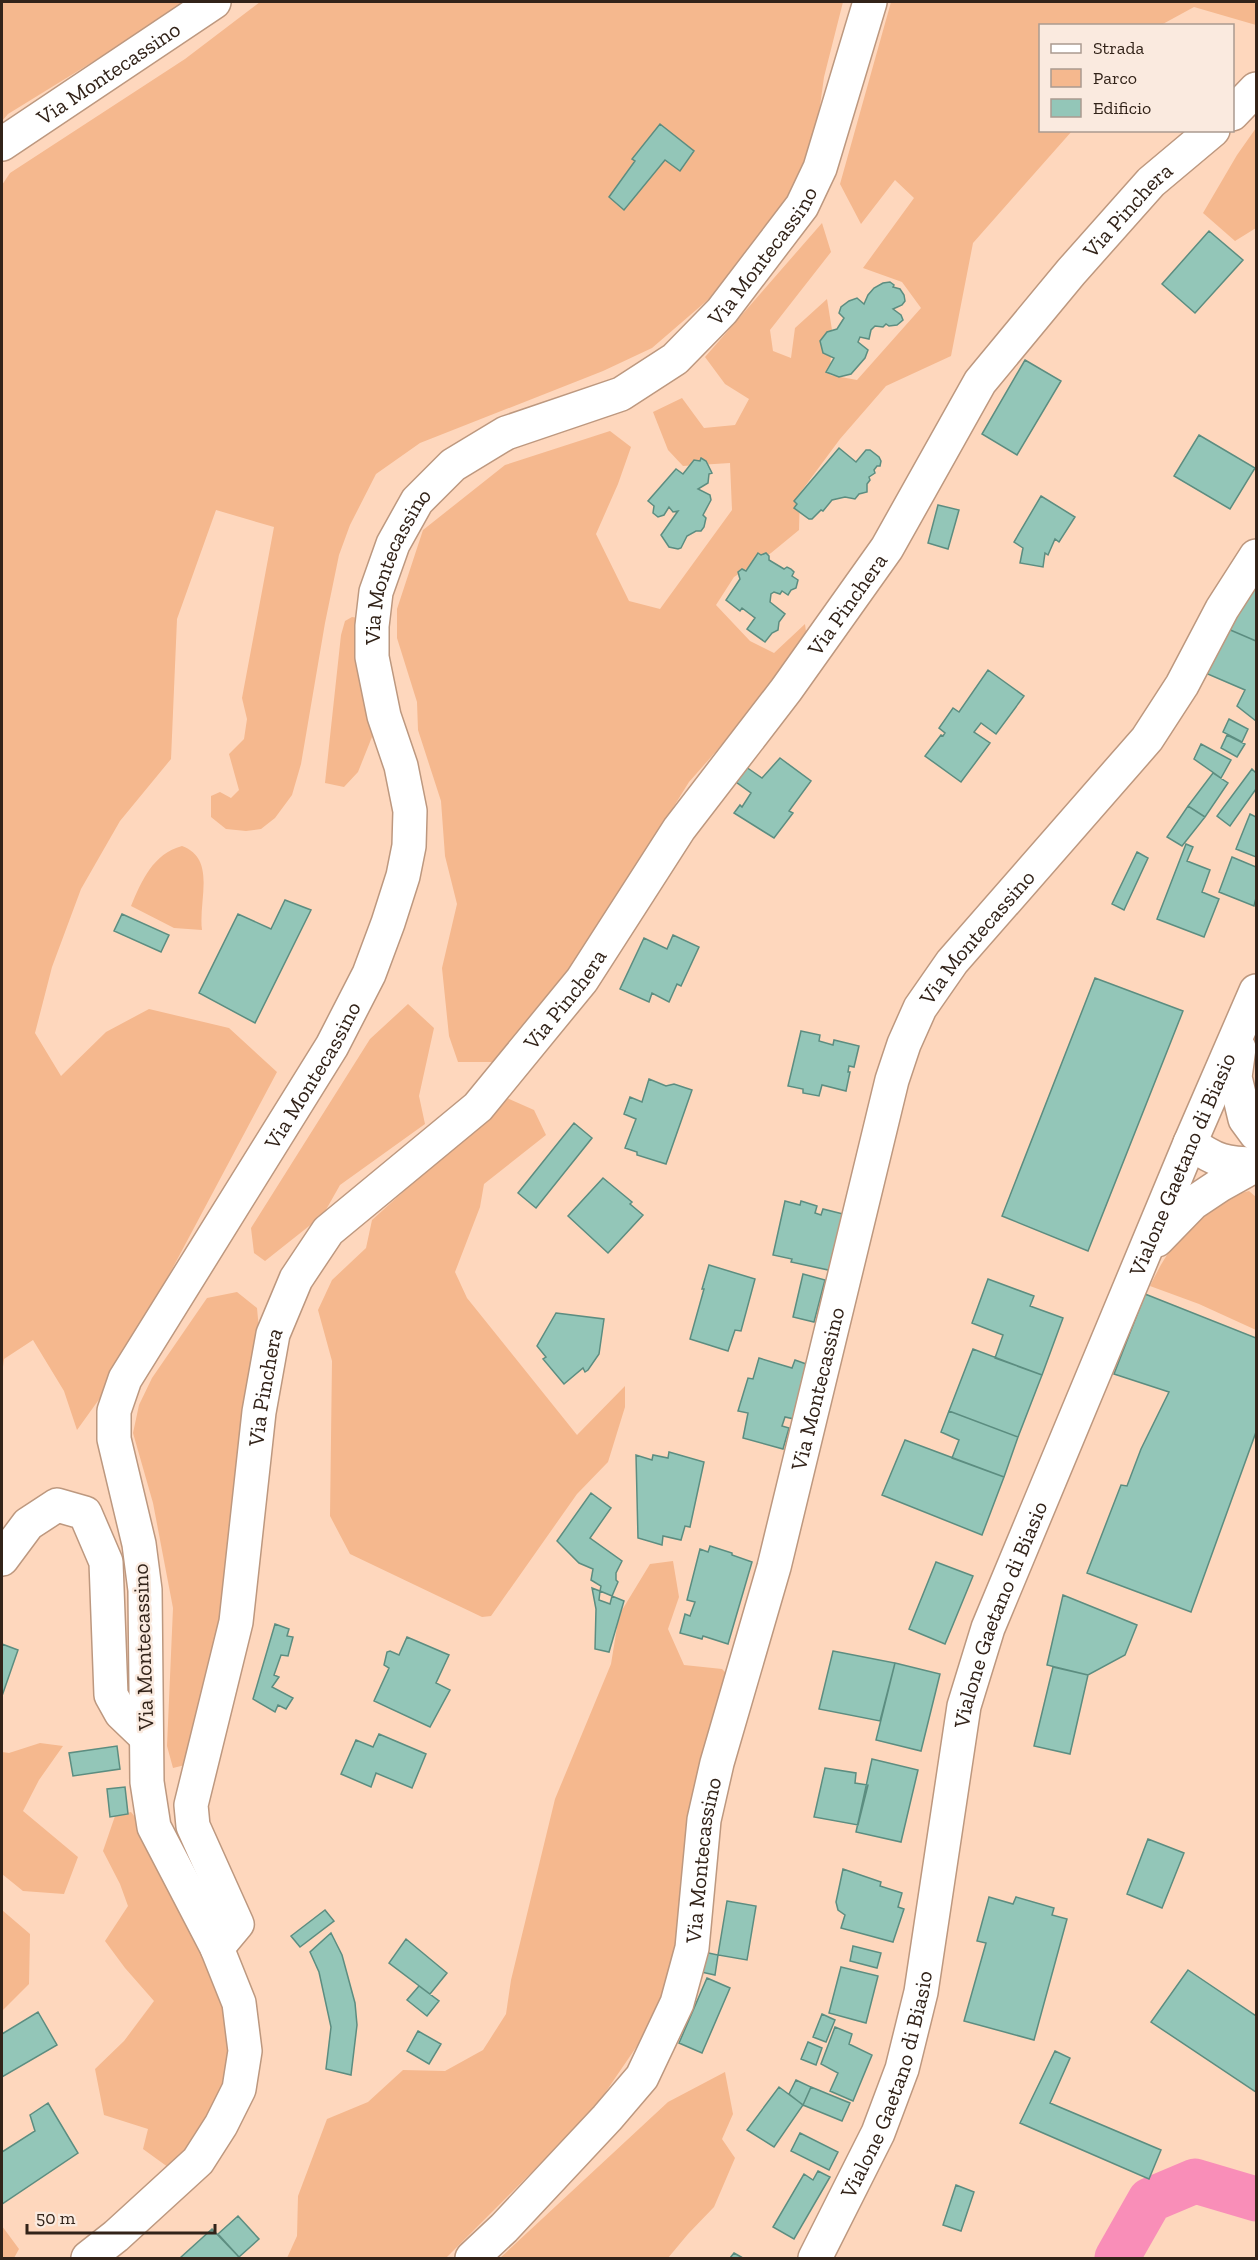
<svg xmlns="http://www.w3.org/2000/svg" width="1258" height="2260" viewBox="0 0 1258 2260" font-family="'Zilla Slab',serif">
	<rect width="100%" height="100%" fill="#fed7bd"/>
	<path fill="#f5b88e" d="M2 2H190L8 114 2 121Z
		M260 2H843L824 77 811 171 710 298 652 348 603 371 420 443 376 474 350 525 339 555 325 623 301 764 292 795 275 818 261 829 246 831 226 829 211 817V796L220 792 231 798 239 790 229 754 244 739 247 719 242 698 274 527 216 510 177 619 171 759 120 821 81 889 52 967 35 1033 61 1076 106 1032 149 1009 229 1028 277 1072 113 1380 77 1430 64 1391 33 1340 4 1359 2 1375V185L10 173 185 59Z
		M891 2H1256V25L1194 7 1161 25 1040 26V130L1072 131 973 243 951 356 886 386 840 439 800 493 799 530 771 553 734 577 716 605 750 641 774 653 805 624 808 647 689 782 580 957 497 1062H458L449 1036 442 968 457 904 445 856 441 801 418 730 417 702 397 638V609L423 530 505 465 610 431 631 447 618 484 596 534 629 601 660 609 732 510 730 463 683 466 668 450 653 412 682 398 704 428 735 425 749 399 725 384 705 357 822 223 831 252 770 330 773 351 791 358 795 328 827 299 832 330 830 375 857 380 921 308 902 282 863 268 914 198 895 180 861 224 840 184Z
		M1256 128V228L1235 241 1203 213 1237 155Z
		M352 617 358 618 362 625 372 737 358 772 344 787 325 783 341 635 345 621Z
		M182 846C217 859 198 901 202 930L174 928 131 906C142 880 153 854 182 846Z
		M408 1004 434 1028 419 1096 425 1124 340 1185 323 1215 265 1261 254 1253 251 1228 370 1039Z
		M507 1098 534 1110 546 1135 484 1184 480 1207 455 1272 467 1298 577 1435 625 1386V1407L608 1462 577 1494 491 1616 482 1617 350 1554 330 1516 332 1361 318 1310 332 1280 366 1248 372 1220Z
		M1249 1191 1256 1197V1330L1199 1304 1150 1286C1170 1244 1201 1201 1249 1191Z
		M237 1292 257 1308 261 1351 240 1533 193 1763 173 1768 167 1746 173 1608 153 1503 133 1433 139 1405 152 1378 207 1298Z
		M673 1561 679 1597 668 1629 684 1665 722 1669 739 1686 682 1980 592 2112 446 2258H287L297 2236 298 2196 327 2119 368 2102 403 2070 445 2071 483 2050 506 2014 511 1980 555 1799 611 1664 619 1615 650 1564Z
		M40 1743 63 1746 39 1780 23 1811 78 1857 64 1894 23 1891 2 1874V1752L9 1753Z
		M131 1812 143 1827 239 2031 234 2077 172 2170 143 2149 148 2129 104 2115 95 2069 124 2041 154 2001 125 1968 105 1941 128 1906 120 1884 103 1851 115 1816Z
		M2 1910 30 1934 29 1984 2 2011Z
		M725 2072 733 2114 722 2139 735 2158 714 2207 688 2234 668 2258H500L668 2102Z
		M2 2226 19 2249 14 2258H2Z"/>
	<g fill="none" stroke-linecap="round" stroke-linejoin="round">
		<path stroke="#f98eb8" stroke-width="45" d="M1117 2258 1150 2200 1195 2181 1256 2199"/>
	</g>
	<path fill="#93c6b8" stroke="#5c8d80" stroke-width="1.5" d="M660 124 694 151 680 171 665 160 624 210 609 197 635 161 632 159Z
		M1209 231 1243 260 1195 313 1162 284Z
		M890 282 894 285 893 287 900 289 904 295 905 301 902 305 893 309 901 315 903 320 897 325 889 326 886 324 883 327 875 326 871 330 869 339 860 337 858 342 868 350 865 358 851 374 839 377 826 372 834 358 823 353 820 341 827 332 837 329 844 318 839 313 841 307 849 301 857 298 864 304 868 295 874 288 883 283Z
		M1025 360 1061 381 1017 455 982 434Z
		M1199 435 1255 468 1230 509 1174 476Z
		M839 448 856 462 866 450H870L879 457 881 461 880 466H877L874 470 875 473 869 477 870 480 867 484V492L859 494 855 499 845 497 832 500 823 511 821 510 812 519H809L794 508 797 504 794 501Z
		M701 458 706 461 712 473 709 474 708 483 698 489 710 495 711 500 703 515 706 518 704 527 701 531H696L687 536 681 548 678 549 669 547 661 535 678 511 673 512 669 507 664 515 658 517 653 513 654 506 648 501 676 469 683 474 694 460 700 461Z
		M1041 496 1075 517 1059 542 1055 539 1048 555 1045 553 1043 567 1020 563 1023 548 1014 542Z
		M938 505 959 510 948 549 928 543Z
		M758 553 761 555 766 553 769 556V560L784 569 787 567 791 569 794 572 792 576 798 580 796 588 791 590 788 595 782 591 780 594 774 592 771 594 770 602 785 614 779 622 778 630 772 633 765 642 747 629 755 618 742 608 740 611 726 600 740 579 738 572 742 569 746 571Z
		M1256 576V641L1221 626Z
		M1221 626 1256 641V721L1237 706 1245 690 1196 669Z
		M988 670 1024 696 996 734 981 723 974 732 990 743 961 782 925 756 941 735 943 736 945 733 939 728 953 708 959 712Z
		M1229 719 1248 729 1242 742 1223 732Z
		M1227 735 1245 744 1237 757 1221 748Z
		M1201 744 1231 760 1221 778 1194 759Z
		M780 758 811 781 789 811 793 813 774 838 734 813 740 805 742 807 751 793 736 782 746 767 762 778Z
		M1252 769 1256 773V789L1230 826 1217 816Z
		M1213 773 1228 783 1205 817 1188 806Z
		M1188 806 1205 817 1182 846 1167 837Z
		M1250 814 1256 817V857L1236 849Z
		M1186 844 1193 847 1187 861 1210 870 1202 892 1219 899 1204 937 1157 919Z
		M1137 852 1148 858 1124 910 1112 904Z
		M1232 857 1256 867V898L1254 906 1219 892Z
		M285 900 311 910 255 1023 199 993 238 914 271 929Z
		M122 914 169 935 161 952 114 931Z
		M673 935 699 947 681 986 677 984 669 1002 652 993 649 1002 620 989 644 938 667 949Z
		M1095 978 1183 1011 1088 1251 1002 1216Z
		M801 1031 820 1035 819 1041 833 1045 834 1040 859 1046 854 1067 849 1066 848 1072H850L846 1091 822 1085 819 1096 803 1093V1089L788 1086Z
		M649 1079 666 1086 674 1084 692 1090 666 1164 637 1155V1152L625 1148 636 1119 624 1114 630 1097 642 1102Z
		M574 1123 592 1138 536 1208 518 1193Z
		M603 1178 632 1202 630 1204 643 1215 608 1253 568 1216Z
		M785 1201 800 1205 801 1201 817 1206 815 1213 821 1215 823 1209 847 1215 833 1271 791 1262 792 1259 773 1255Z
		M709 1265 755 1279 741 1331 735 1330 728 1351 690 1339 704 1289H702Z
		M803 1274 825 1280 814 1322 793 1317Z
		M988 1279 1034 1296 1030 1306 1063 1318 1042 1375 995 1358 1003 1335 972 1323Z
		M1145 1294 1256 1338V1432L1191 1612 1087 1573 1121 1485 1127 1486 1141 1449 1169 1392 1114 1374Z
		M556 1313 604 1319 599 1354 588 1370 585 1372 583 1368 564 1384 543 1359 546 1357 537 1346Z
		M973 1349 1042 1375 1018 1437 949 1411Z
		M759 1358 792 1368 795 1360 809 1365 794 1419 785 1417 782 1426 789 1428 783 1449 743 1438 748 1413 738 1411 748 1378 753 1379Z
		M949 1411 1018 1437 1004 1477 952 1458 959 1440 941 1432Z
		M905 1440 1004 1477 982 1535 882 1495Z
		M669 1452 704 1462 690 1527 685 1526 681 1540 663 1536 662 1545 638 1538 636 1455 652 1460 653 1455 668 1458Z
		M591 1493 611 1508 590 1538 622 1561 616 1573V1580L618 1582 612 1596 600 1591 601 1586 591 1580 593 1569 579 1563 557 1541Z
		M710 1546 732 1553V1555L752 1562 728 1644 703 1636 702 1639 680 1633 685 1614 690 1616 695 1602 687 1600 700 1549 708 1552Z
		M936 1562 973 1576 945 1644 909 1629Z
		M592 1588 600 1591 599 1600 610 1604 612 1596 624 1601 609 1652 595 1649 596 1609Z
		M1063 1595 1137 1625 1125 1655 1088 1675 1047 1665Z
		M275 1624 289 1629 287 1636 293 1637 288 1656 281 1655 274 1675 279 1677 272 1687 293 1698 286 1709 278 1705 275 1712 253 1699Z
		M407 1637 449 1655 436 1683 450 1690 430 1727 374 1701 389 1668 384 1665 387 1652 390 1651 399 1655Z
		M2 1644 18 1650 2 1696Z
		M833 1651 895 1663 880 1721 819 1709Z
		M895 1663 940 1674 921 1751 876 1740Z
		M1053 1667 1088 1675 1070 1754 1034 1746Z
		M379 1734 426 1754 412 1788 376 1773 371 1787 341 1774 356 1740 373 1747Z
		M117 1746 120 1769 73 1776 69 1753Z
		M872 1759 918 1770 901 1842 856 1832Z
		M825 1768 856 1773 855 1783 868 1785 858 1825 814 1817Z
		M125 1787 128 1814 110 1817 107 1789Z
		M1148 1839 1184 1853 1162 1908 1127 1894Z
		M843 1869 881 1882 880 1886 902 1893 898 1907 904 1909 893 1942 841 1928 845 1915 838 1910 836 1902Z
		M989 1897 1013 1904 1016 1897 1054 1908 1052 1915 1067 1919 1034 2040 964 2021 986 1943 977 1941Z
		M727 1901 756 1906 747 1960 718 1955Z
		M325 1910 334 1921 300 1947 291 1936Z
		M331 1933 342 1955 355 2003 357 2025 351 2075 326 2069 331 2027 319 1972 310 1952Z
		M406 1939 447 1973 430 1994 389 1963Z
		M853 1946 881 1953 877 1968 850 1961Z
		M704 1952 718 1955 715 1975 701 1972Z
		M841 1967 878 1976 866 2023 829 2013Z
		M1188 1970 1256 2016V2092L1151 2022Z
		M707 1978 730 1988 702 2053 679 2043Z
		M419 1986 439 2001 427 2016 407 2000Z
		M38 2012 57 2045 2 2077V2034Z
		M822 2014 835 2020 826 2042 813 2037Z
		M835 2027 852 2034 849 2044 872 2055 853 2101 830 2091 838 2073 821 2064Z
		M418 2031 441 2044 429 2064 407 2051Z
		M808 2042 822 2048 816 2065 801 2059Z
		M1055 2051 1070 2058 1050 2103 1161 2150 1149 2179 1020 2123Z
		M796 2080 811 2087 803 2105 789 2094Z
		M779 2087 803 2105 774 2147 747 2130Z
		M811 2087 850 2103 842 2121 803 2105Z
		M48 2103 78 2153 2 2204V2152L35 2131 30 2115Z
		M800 2133 838 2152 829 2170 791 2151Z
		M818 2171 830 2177 794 2239 773 2227 804 2174 813 2180Z
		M956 2185 974 2192 961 2231 943 2225Z
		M238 2216 259 2239 239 2257 218 2234Z
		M212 2229 239 2257 237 2258H180Z
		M734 2253 743 2258H730Z"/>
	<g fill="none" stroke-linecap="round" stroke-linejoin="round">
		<defs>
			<g id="minor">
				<path d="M1232 114 1256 89"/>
				<path id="s1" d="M2 144 214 2"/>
				<path d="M1239 1048 1235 1077 1245 1119 1256 1134"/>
				<path d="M1190 1143C1216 1161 1225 1164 1256 1164"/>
				<path d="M1157 1240 1193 1203 1220 1185 1256 1165"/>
				<path d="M2 1559 28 1524 57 1505 85 1513 106 1562 111 1695 121 1713 146 1737"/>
				<path id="s2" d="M217 1948 237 1924 193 1826 191 1805 236 1622 259 1412 273 1334 296 1279 328 1231 478 1107 582 980 679 829 786 690 887 548 980 382 1071 272 1151 182 1213 130"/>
				<path id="s3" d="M88 2258 116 2236 198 2161 221 2125 239 2089 245 2051 239 2003 217 1948 154 1827 147 1782 145 1590 139 1544 114 1439V1411L125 1379 332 1046 369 974 388 923 403 876 409 846 410 811 401 766 384 716 372 657V626L376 592 393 544 417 501 453 465 506 433 621 394 675 359 722 311 802 206 820 168 870 2"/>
				<path id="s4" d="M472 2258 504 2228 607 2118 642 2077 677 2003 692 1948 704 1820 717 1763 774 1567 892 1080 904 1044 920 1008 952 962 1147 739 1182 685 1222 609 1256 556"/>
				<path id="s5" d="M815 2258 878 2133 902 2069 921 1992 964 1706 988 1628 1190 1143 1256 991"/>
			</g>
		</defs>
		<use href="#minor" stroke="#bd987f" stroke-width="36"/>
		<use href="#minor" stroke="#fff" stroke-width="33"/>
	</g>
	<g text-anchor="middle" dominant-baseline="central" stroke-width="5" stroke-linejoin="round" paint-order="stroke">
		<g font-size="22" fill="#322319" stroke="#faeadf">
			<text stroke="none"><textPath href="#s1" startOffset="128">Via Montecassino</textPath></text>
			<text stroke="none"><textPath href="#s2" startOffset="2061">Via Pinchera</textPath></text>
			<text stroke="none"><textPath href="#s3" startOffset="2367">Via Montecassino</textPath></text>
			<text stroke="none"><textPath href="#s3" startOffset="1863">Via Montecassino</textPath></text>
			<text stroke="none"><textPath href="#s2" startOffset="1575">Via Pinchera</textPath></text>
			<text stroke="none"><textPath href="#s4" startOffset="1448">Via Montecassino</textPath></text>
			<text stroke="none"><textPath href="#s2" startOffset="1089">Via Pinchera</textPath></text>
			<text stroke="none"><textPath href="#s3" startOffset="1323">Via Montecassino</textPath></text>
			<text stroke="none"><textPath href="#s5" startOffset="1161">Vialone Gaetano di Biasio</textPath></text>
			<text stroke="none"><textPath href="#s2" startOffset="585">Via Pinchera</textPath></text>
			<text stroke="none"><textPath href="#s4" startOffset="962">Via Montecassino</textPath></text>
			<text stroke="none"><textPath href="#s5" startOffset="675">Vialone Gaetano di Biasio</textPath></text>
			<text transform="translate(143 1647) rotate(-92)">Via Montecassino</text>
			<text stroke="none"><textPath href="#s4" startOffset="476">Via Montecassino</textPath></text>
			<text stroke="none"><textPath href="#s5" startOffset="189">Vialone Gaetano di Biasio</textPath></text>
		</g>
	</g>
	<rect width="1258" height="2260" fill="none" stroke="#322319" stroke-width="6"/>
	<rect x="1039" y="24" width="195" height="108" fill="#faeadf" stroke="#aa9a90" stroke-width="1.5"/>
	<rect x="1051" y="44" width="30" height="9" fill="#ffffff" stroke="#aa9a90" stroke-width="1.5"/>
	<text x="1093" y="54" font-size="18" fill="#322319">Strada</text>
	<rect x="1051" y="69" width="30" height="18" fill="#f5b88e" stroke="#aa9a90" stroke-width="1.5"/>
	<text x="1093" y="84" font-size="18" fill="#322319">Parco</text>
	<rect x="1051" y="99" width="30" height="18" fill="#93c6b8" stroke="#aa9a90" stroke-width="1.5"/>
	<text x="1093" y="114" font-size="18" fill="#322319">Edificio</text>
	<path d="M27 2224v9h188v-9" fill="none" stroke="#322319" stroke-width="3"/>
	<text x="36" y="2224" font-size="18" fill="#322319" stroke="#faeadf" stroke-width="4.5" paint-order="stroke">50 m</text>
</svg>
